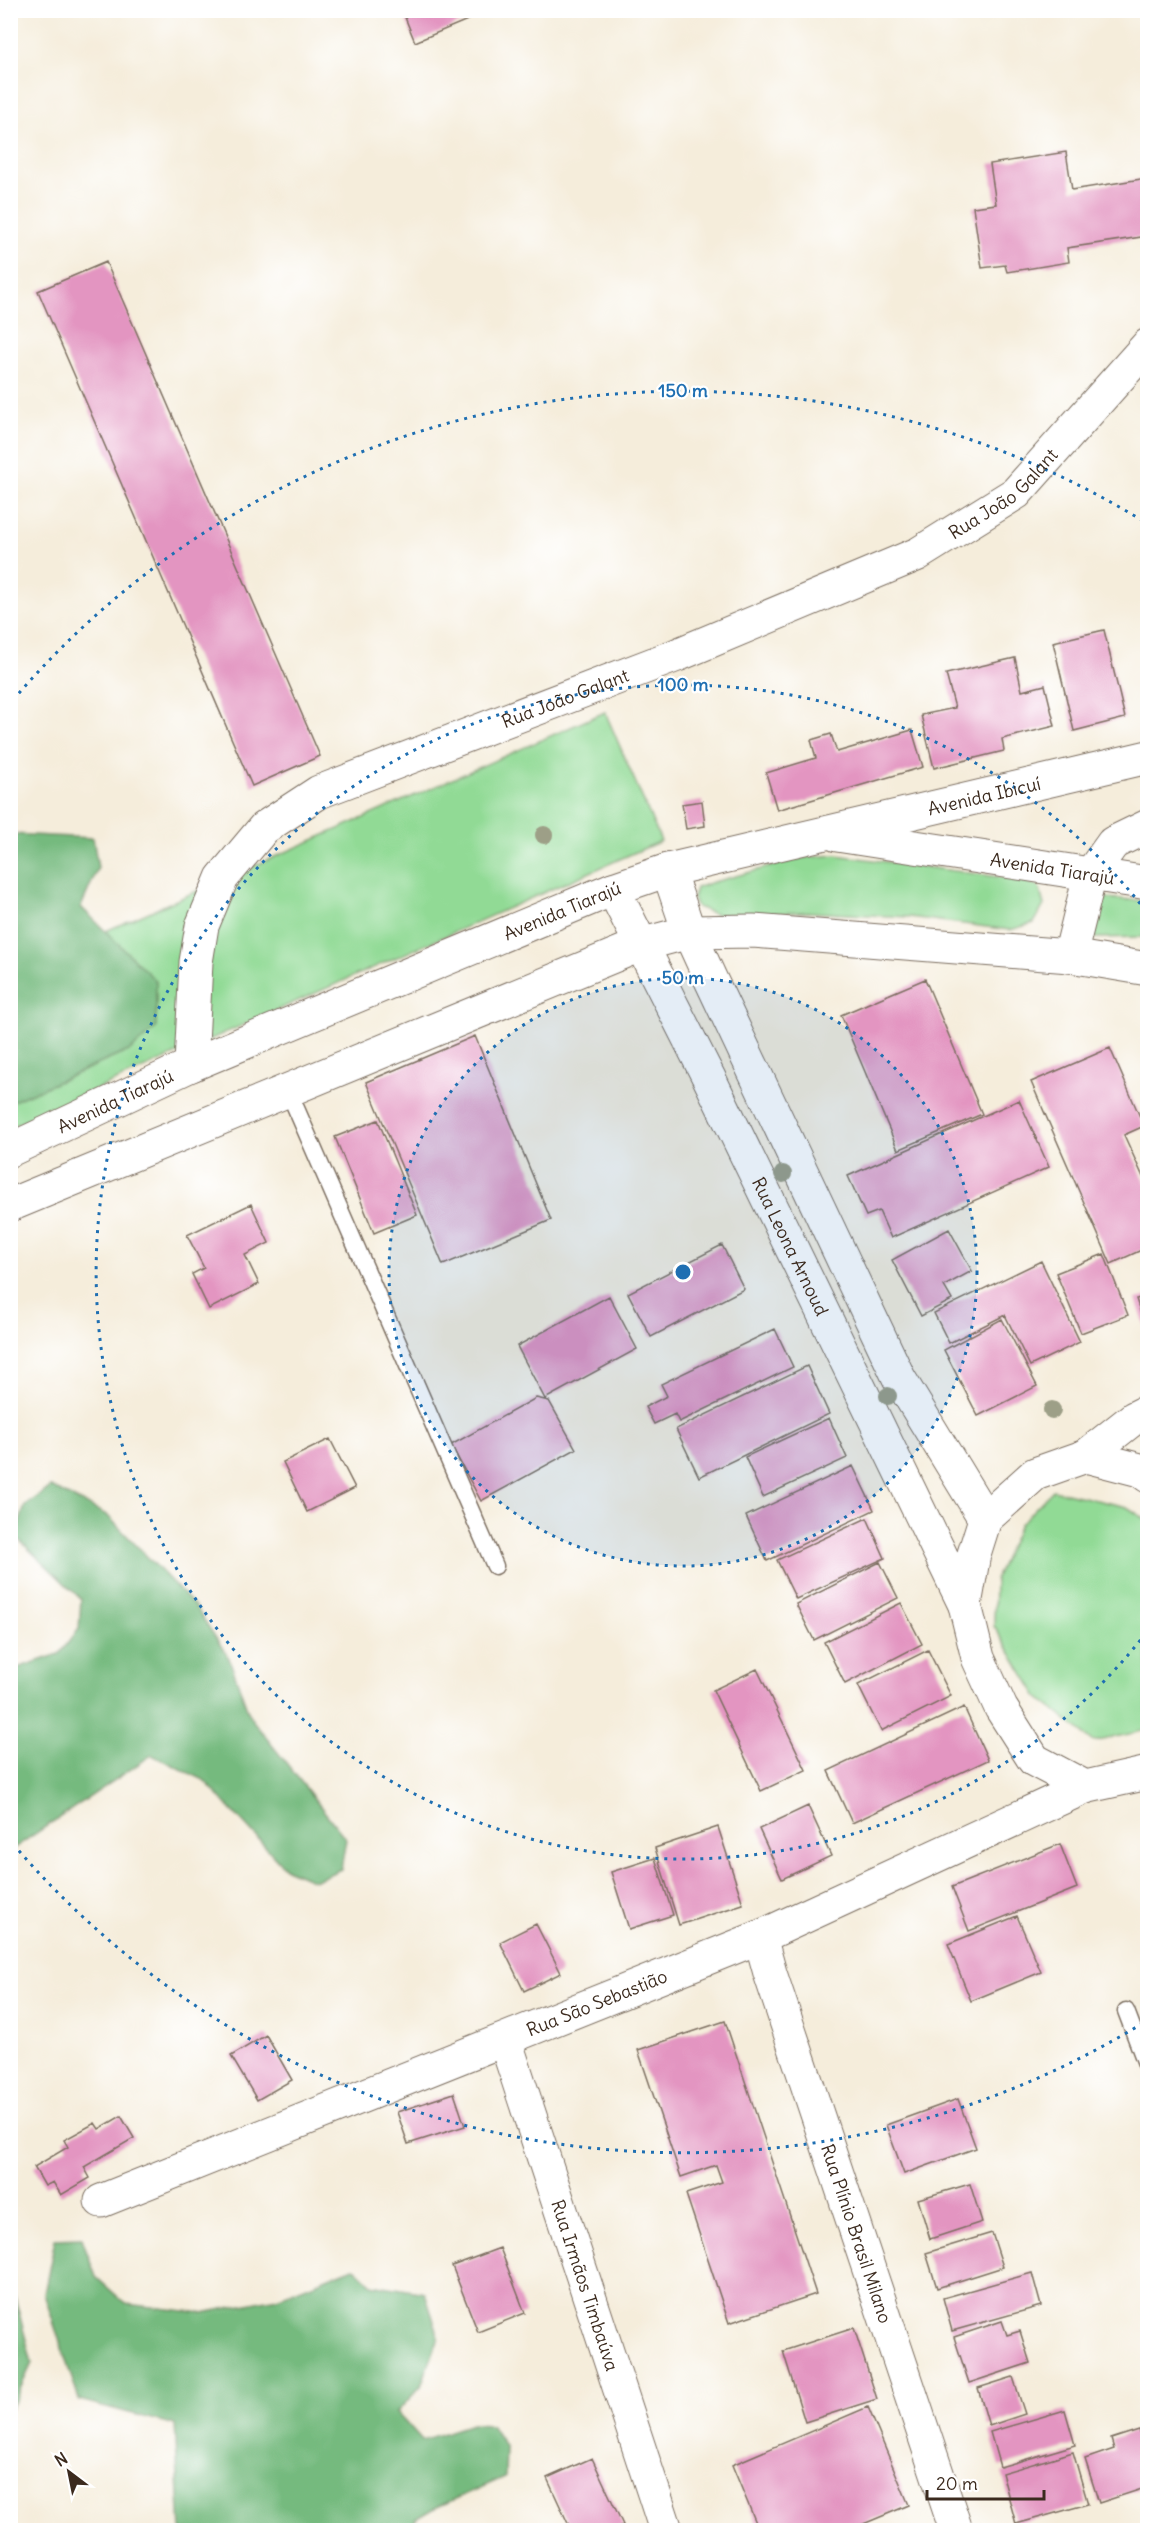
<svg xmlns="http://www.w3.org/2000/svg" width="1158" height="2541" viewBox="0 0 1158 2541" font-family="Delius,sans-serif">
	<rect width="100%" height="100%" fill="#fff"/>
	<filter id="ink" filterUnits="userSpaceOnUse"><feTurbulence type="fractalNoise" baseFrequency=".0167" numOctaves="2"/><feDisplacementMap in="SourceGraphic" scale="12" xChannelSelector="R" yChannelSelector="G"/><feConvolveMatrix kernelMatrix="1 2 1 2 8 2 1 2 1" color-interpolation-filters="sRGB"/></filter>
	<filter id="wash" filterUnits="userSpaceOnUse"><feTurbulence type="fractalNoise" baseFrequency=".008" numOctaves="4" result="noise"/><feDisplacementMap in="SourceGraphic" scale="24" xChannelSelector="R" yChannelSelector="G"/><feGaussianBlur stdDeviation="1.35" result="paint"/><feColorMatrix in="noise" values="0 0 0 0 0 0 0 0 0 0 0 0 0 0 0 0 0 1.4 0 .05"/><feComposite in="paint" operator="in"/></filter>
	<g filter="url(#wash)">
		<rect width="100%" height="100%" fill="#f5eddb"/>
		<path fill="#91da95" stroke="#66825a" stroke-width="1.5" d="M605 712 661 841 11 1127 10 973Z
			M836 855 1022 880 1039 887 1044 905 1034 923 1010 930 909 917 807 912 717 915 697 907 693 898 696 888 710 883 802 858Z
			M1104 898 1147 901V937L1094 938Z
			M1053 1490 1127 1507 1147 1520V1730L1094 1742 1038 1697 994 1626 995 1579 1020 1524Z"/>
		<path fill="#74ba7e" stroke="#58724e" stroke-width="1.5" d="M11 834 93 838 98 868 81 907 156 981V1028L131 1050 11 1102Z
			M51 1487 107 1515 195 1606 229 1658 250 1717 346 1839 341 1869 314 1881 286 1869 204 1780 152 1755 11 1850V1670L59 1654 79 1629 81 1599 15 1536 25 1506Z
			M82 2238 96 2277 126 2304 203 2313 277 2298 354 2267 372 2284 425 2293 439 2337 421 2386 397 2412 422 2440 472 2424 491 2425 506 2448 505 2477 435 2508 416 2519 412 2530H181L175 2425 79 2400 44 2294 55 2239Z
			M11 2282 32 2363 11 2409H10Z"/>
		<g id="blocks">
			<path fill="#e395c1" d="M402 10H489V11L415 42Z
				M1066 152 1072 190 1148 178V236L1067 248 1069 262 1007 272 1005 265 982 268 973 207 996 204 990 164Z
				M106 262 320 756 252 786 38 291Z
				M1104 630 1125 718 1074 731 1053 642Z
				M1148 654V674H1147L1142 655Z
				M1015 658 1022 691 1045 685 1055 726 1002 739 1004 751 934 768 921 715 955 708 946 674Z
				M912 730 923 767 777 810 766 773 816 758 811 740 831 734 837 752Z
				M702 801 705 826 686 829 682 804Z
				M925 979 982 1114 898 1150 841 1015Z
				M475 1036 551 1220 443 1265 366 1082Z
				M1110 1048 1144 1126 1124 1135 1148 1188V1247L1111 1264 1031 1082Z
				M1019 1100 1049 1167 891 1238 879 1211 866 1216 848 1176Z
				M378 1120 417 1215 374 1233 335 1137Z
				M251 1204 269 1243 245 1255 259 1284 209 1309 192 1274 204 1268 187 1235Z
				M949 1229 972 1271 944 1286 952 1300 921 1316 892 1260Z
				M722 1245 744 1289 651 1337 628 1293Z
				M1104 1254 1128 1315 1081 1333 1056 1273Z
				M1041 1261 1080 1342 1030 1366 1005 1315 949 1343 934 1313Z
				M609 1296 637 1349 545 1399 517 1346Z
				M1148 1296V1331L1147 1332 1136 1299Z
				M1002 1319 1037 1386 978 1416 944 1350Z
				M775 1329 793 1367 679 1422 675 1414 654 1424 645 1407 667 1396 661 1384Z
				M807 1366 829 1414 699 1477 676 1429Z
				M536 1398 549 1401 576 1449 481 1501 451 1445Z
				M829 1418 847 1458 763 1497 745 1457Z
				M330 1439 355 1488 307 1512 283 1462Z
				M853 1466 874 1510 767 1561 746 1516Z
				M867 1518 885 1558 796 1599 777 1560Z
				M880 1562 898 1598 814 1640 796 1604Z
				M901 1603 922 1644 845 1684 824 1642Z
				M928 1650 951 1696 881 1731 858 1685Z
				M757 1669 806 1770 761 1791 713 1690Z
				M964 1707 988 1760 852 1823 828 1771Z
				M808 1806 831 1856 782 1879 759 1829Z
				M718 1827 743 1904 679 1925 655 1848Z
				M1060 1844 1077 1888 969 1931 952 1887Z
				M655 1858 673 1915 629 1929 611 1872Z
				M1017 1916 1041 1972 971 2001 948 1944Z
				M536 1924 561 1973 524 1991 500 1942Z
				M725 2021 816 2294 729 2323 686 2194 722 2182 716 2165 681 2177 638 2050Z
				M266 2035 292 2080 257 2100 231 2056Z
				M454 2093 465 2126 408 2144 397 2112Z
				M958 2099 976 2148 904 2174 886 2125Z
				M121 2116 134 2138 84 2167 90 2178 61 2195 53 2182 45 2186 34 2167 68 2147 64 2140 95 2123 99 2129Z
				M970 2184 982 2222 930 2239 918 2199Z
				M992 2233 1003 2267 937 2288 926 2253Z
				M500 2248 525 2313 478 2332 452 2266Z
				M1032 2273 1041 2306 952 2331 943 2298Z
				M1002 2321 1007 2335 1020 2331 1030 2363 969 2383 954 2337Z
				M854 2328 877 2399 805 2422 783 2351Z
				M1013 2377 1025 2414 989 2426 978 2388Z
				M868 2407 909 2505 849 2530H759L732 2465Z
				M1065 2410 1075 2445 1000 2467 990 2432Z
				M1139 2430 1148 2454V2487L1099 2503 1085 2459 1114 2449 1111 2439Z
				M1073 2452 1088 2504 1016 2524 1002 2473Z
				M592 2458 623 2525 611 2530H571L547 2478Z"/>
		</g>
	</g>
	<g filter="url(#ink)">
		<use href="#blocks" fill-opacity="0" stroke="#7c6e60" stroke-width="1.5"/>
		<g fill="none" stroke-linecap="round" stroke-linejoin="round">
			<defs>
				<path id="lane" d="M288 1090 495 1566
					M1126 2011 1148 2069"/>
				<g id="street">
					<path d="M668 870 689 932 710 978 899 1378 985 1519"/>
					<path id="s1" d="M613 889 709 1078 965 1605"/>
					<path id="s2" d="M191 1065 196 962 202 926 222 878 264 828 319 792 677 655 918 554 1016 493 1148 345"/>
					<path d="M1086 1456 1134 1418 1148 1411"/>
					<path d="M1148 1476 1140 1470 1086 1456 1035 1474 985 1519 974 1554 965 1605 978 1658 1001 1708 1034 1760 1085 1787 1148 1773"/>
					<path id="s3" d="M760 1937 770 1973 956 2530"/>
					<path id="s4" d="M505 2040 666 2530"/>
					<path id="s5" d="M101 2201 760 1937 1085 1787"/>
				</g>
				<g id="secondary">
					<path id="s6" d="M837 835 1148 883"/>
					<path d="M1070 956 1090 875 1113 843 1148 826"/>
					<path id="s7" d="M10 1150 191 1065 613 889 668 870 1148 757"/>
					<path d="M10 1205 640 945 689 932 753 931 1070 956 1148 969"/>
				</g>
			</defs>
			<use href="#lane" stroke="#7c6e60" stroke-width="19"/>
			<use href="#street" stroke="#7c6e60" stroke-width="35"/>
			<use href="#secondary" stroke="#7c6e60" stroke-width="35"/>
			<use href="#lane" stroke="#fff" stroke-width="16"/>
			<use href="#street" stroke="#fff" stroke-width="33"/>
			<use href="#secondary" stroke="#fff" stroke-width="33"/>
		</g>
		<g fill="#9d9f87">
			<circle cx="544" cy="835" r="9"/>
			<circle cx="783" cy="1174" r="9"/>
			<circle cx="888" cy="1396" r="9"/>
			<circle cx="1052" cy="1410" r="9"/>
		</g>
	</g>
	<circle cx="683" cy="1272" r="294" fill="#1f6fb2" fill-opacity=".12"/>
	<g fill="none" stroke="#1f6fb2" stroke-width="3" stroke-dasharray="3 6">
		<circle cx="683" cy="1272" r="294"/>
		<path d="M1146 1633A587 587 0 1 1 1146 911"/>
		<path d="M1143 2023A881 881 0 0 1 13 1844M13 700A881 881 0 0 1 1143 521"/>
	</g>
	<g text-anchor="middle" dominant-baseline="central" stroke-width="4.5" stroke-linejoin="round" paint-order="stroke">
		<g font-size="18" fill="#3b2a1e" stroke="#fff">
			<text stroke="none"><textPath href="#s2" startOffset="1072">Rua João Galant</textPath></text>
			<text stroke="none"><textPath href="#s2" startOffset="586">Rua João Galant</textPath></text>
			<text stroke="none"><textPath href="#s7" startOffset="1040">Avenida Ibicuí</textPath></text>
			<text stroke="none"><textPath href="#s6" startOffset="218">Avenida Tiarajú</textPath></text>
			<text stroke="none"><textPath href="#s7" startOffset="602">Avenida Tiarajú</textPath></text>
			<text stroke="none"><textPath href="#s7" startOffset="116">Avenida Tiarajú</textPath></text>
			<text stroke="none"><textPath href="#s1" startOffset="399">Rua Leona Arnoud</textPath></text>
			<text stroke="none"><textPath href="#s5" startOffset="534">Rua São Sebastião</textPath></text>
			<text stroke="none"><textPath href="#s3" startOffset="312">Rua Plínio Brasil Milano</textPath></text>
			<text stroke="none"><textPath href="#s4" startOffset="258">Rua Irmãos Timbaúva</textPath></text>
		</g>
	</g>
	<circle cx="683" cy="1272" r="9" fill="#1f6fb2" stroke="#fff" stroke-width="3"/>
	<g font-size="18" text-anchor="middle" font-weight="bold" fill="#1f6fb2" stroke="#fff" stroke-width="4.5" stroke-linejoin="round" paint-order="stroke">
		<text x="683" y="397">150 m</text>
		<text x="683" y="691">100 m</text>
		<text x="683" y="984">50 m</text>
	</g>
	<rect width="1158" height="2541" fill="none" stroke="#fff" stroke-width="36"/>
	<g transform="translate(69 2472) rotate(328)" stroke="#ffffff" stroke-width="4.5" paint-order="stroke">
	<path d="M0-4.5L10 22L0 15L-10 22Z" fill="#3b2a1e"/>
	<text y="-9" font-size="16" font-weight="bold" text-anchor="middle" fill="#3b2a1e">N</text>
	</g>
	<path d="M927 2490v9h117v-9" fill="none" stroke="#3b2a1e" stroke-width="3"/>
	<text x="936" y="2490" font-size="18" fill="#3b2a1e" stroke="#ffffff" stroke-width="4.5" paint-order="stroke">20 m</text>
</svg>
